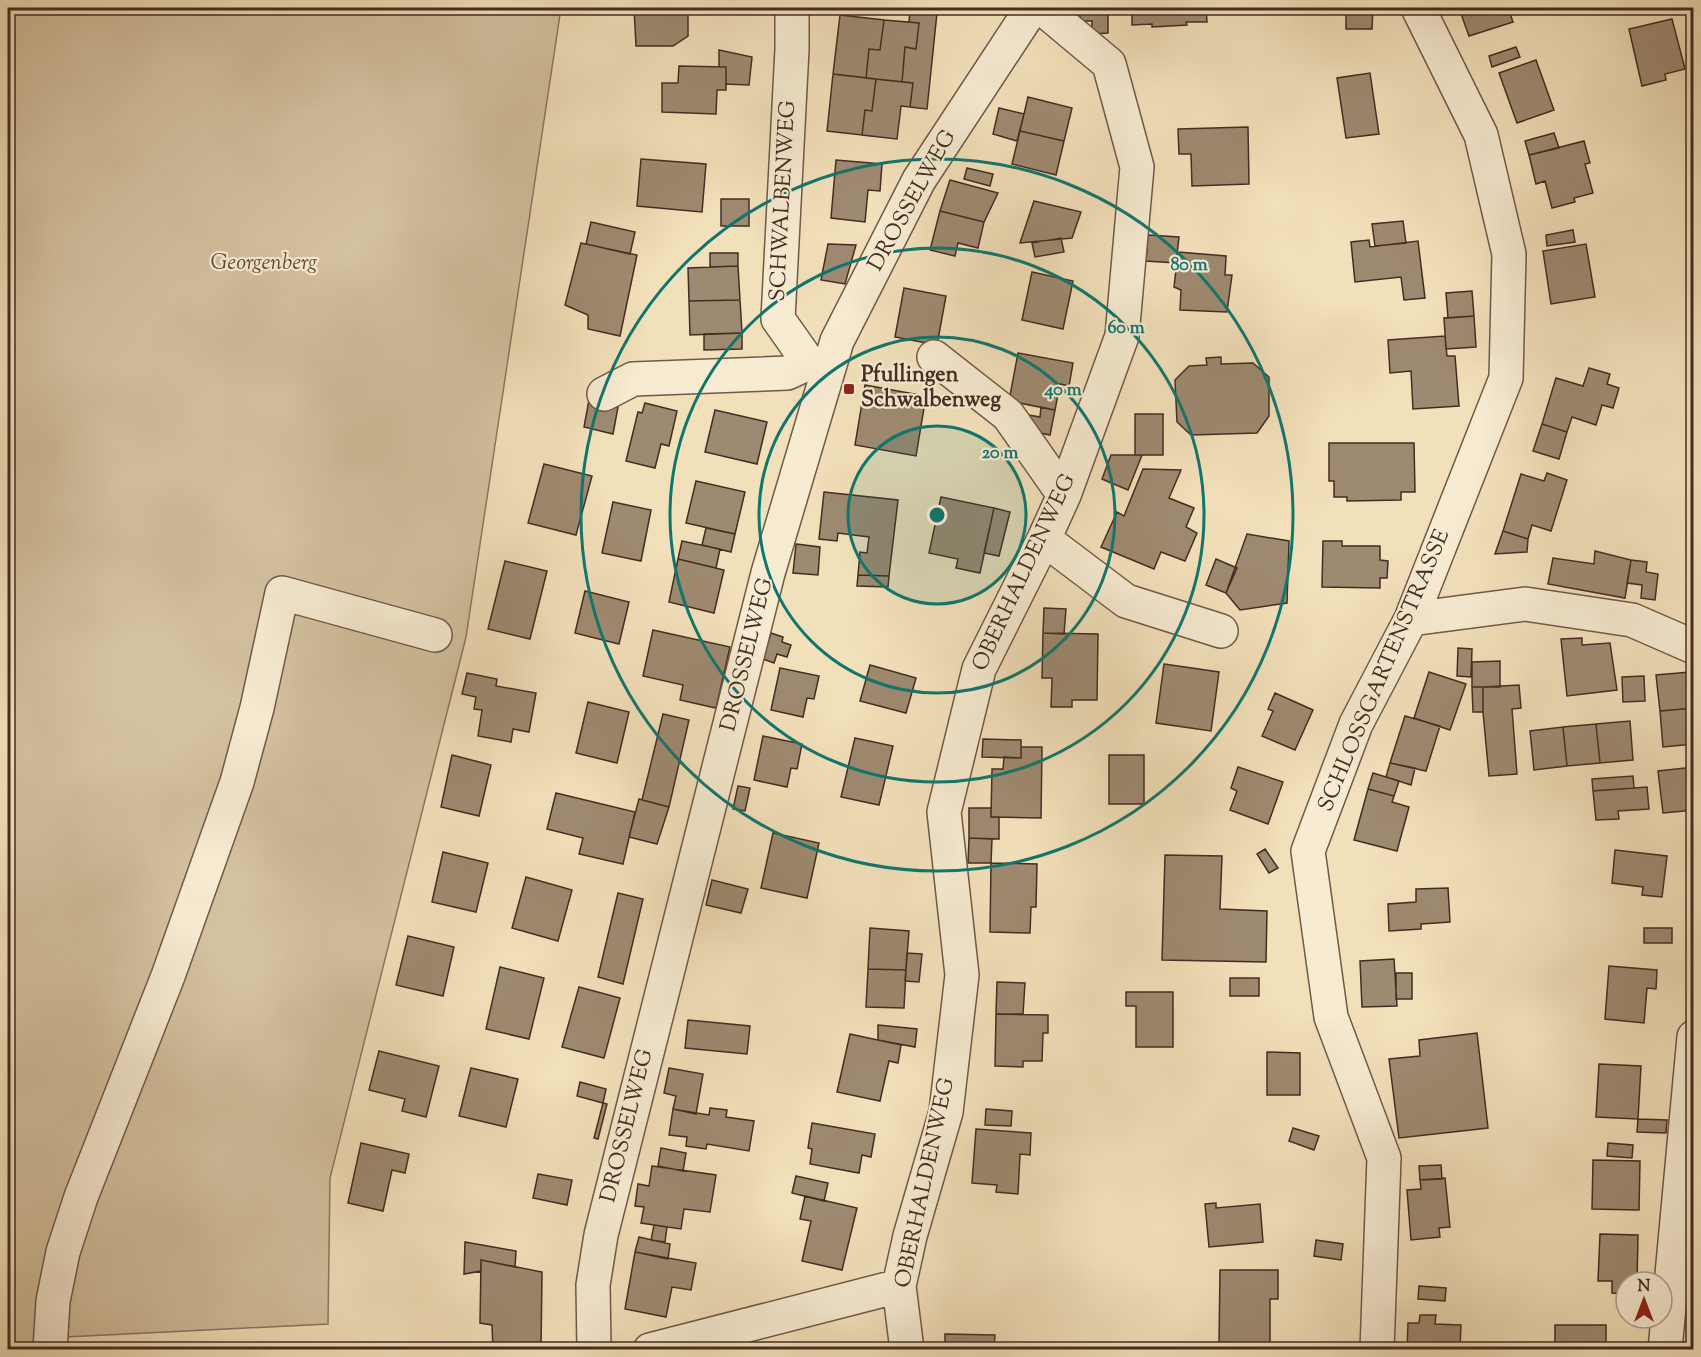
<svg xmlns="http://www.w3.org/2000/svg" width="1701" height="1357" viewBox="0 0 1701 1357" font-family="'Sorts Mill Goudy',serif">
	<rect width="100%" height="100%" fill="#f2e0ba"/>
	<filter id="stains"><feTurbulence type="fractalNoise" baseFrequency=".00333" numOctaves="4"/><feColorMatrix values="0 0 0 0 .2 0 0 0 0 .09 0 0 0 0 .02 0 0 0 .5 -.17"/></filter>
	<radialGradient id="worn" r=".72"><stop offset=".6" stop-color="#630" stop-opacity="0"/><stop offset="1" stop-color="#630" stop-opacity=".3"/></radialGradient>
	<path fill="#d4c1a0" stroke="#8c7661" stroke-width="1.5" d="M8 8H561L466 637 330 1178 328 1324 46 1338V1349H8Z"/>
	<path fill="#9e8a71" stroke="#432c22" stroke-width="1.5" d="M634 8H700V14H688V36L673 46H636Z
		M1080 8H1093V11L1108 10V33L1092 34V21H1080Z
		M1132 8H1206L1207 22H1186L1187 25 1152 27V24L1132 25Z
		M1284 8H1334V11L1285 13Z
		M1346 8H1373L1372 29H1346Z
		M1459 8H1508L1513 22 1469 36Z
		M910 10 937 13 927 109 910 107 913 83 902 82 905 47 916 49 919 23 909 22Z
		M840 15 884 20 880 50 869 49 866 78 833 74Z
		M1672 19 1685 69 1665 74 1666 80 1642 86 1629 29Z
		M884 20 919 23 916 49 905 47 902 82 866 78 869 49 880 50Z
		M1516 47 1520 57 1492 67 1489 56Z
		M719 50 752 57 749 85 726 84V67H719Z
		M1536 60 1554 110 1517 123 1499 73Z
		M679 66 726 67V90H717L716 114 662 112V83H678Z
		M1370 73 1379 134 1346 138 1337 78Z
		M833 74 876 79 872 111 865 110 862 135 827 131Z
		M876 79 913 83 910 107 901 106 897 139 862 135 865 110 872 111Z
		M1028 97 1072 108 1064 141 1020 131Z
		M999 108 1024 114 1017 141 993 134Z
		M1248 127 1249 184 1192 186 1191 154H1179L1178 129Z
		M1020 131 1064 141 1056 175 1012 164Z
		M1554 133 1559 148 1529 155 1525 141Z
		M1584 141 1590 163 1585 164 1593 193 1574 198 1575 202 1552 208 1545 181 1536 184 1529 155Z
		M641 159 706 164 702 212 637 206Z
		M836 160 882 164 880 191 868 190 865 222 831 218Z
		M967 168 993 174 990 186 964 179Z
		M950 180 998 193 984 222 940 211Z
		M721 199H749V226H721Z
		M1034 201 1081 212 1072 238 1020 243Z
		M940 211 984 222 978 248 958 243 955 256 930 250Z
		M1403 221 1406 243 1375 246 1372 224Z
		M591 222 635 232 630 254 586 244Z
		M1573 230 1575 242 1547 246 1546 235Z
		M1148 235 1179 237 1176 263 1146 261Z
		M1061 238 1064 252 1035 257 1032 243Z
		M1369 240 1370 247 1418 241 1425 298 1404 300 1401 277 1355 282 1351 242Z
		M581 243 637 255 620 336 588 329V315L565 305Z
		M828 244 856 245 845 284 821 280Z
		M1586 244 1595 297 1551 304 1543 251Z
		M1178 252 1226 256 1225 275H1232L1227 312 1180 310 1181 290 1174 287Z
		M710 253H738V266L710 267Z
		M738 266 740 300 689 301 688 268Z
		M1032 272 1073 281 1063 329 1022 320Z
		M904 288 946 296 937 345 895 337Z
		M1472 291 1474 316 1448 318 1446 293Z
		M740 300 742 333 690 335 689 301Z
		M1474 316 1476 347 1446 349 1444 318Z
		M742 333V349L704 350V334Z
		M1445 336 1447 356H1455L1459 406 1413 409 1411 371 1390 373 1388 340Z
		M1018 353 1073 363 1069 386 1060 384 1055 410 1009 401Z
		M1221 357V364L1253 363 1269 377V416L1257 433 1191 435 1177 422 1175 380 1189 366 1207 365 1206 358Z
		M1589 368 1610 374 1607 384 1619 388 1613 408 1602 405 1596 425 1572 417 1567 432 1542 424 1556 378 1583 386Z
		M865 385 926 396 916 456 855 445Z
		M589 400 618 407 613 434 584 427Z
		M645 403 677 411 669 446 661 444 655 468 626 461 638 412 642 413Z
		M1041 407 1055 410 1050 435 1021 429 1024 414 1040 417Z
		M715 410 767 422 757 464 705 452Z
		M1135 414H1163V455H1135Z
		M1542 424 1567 432 1559 459 1533 451Z
		M1329 443H1414L1415 492H1401V500L1347 501V497H1334V481H1329Z
		M1111 455H1142L1128 490 1102 479Z
		M544 464 592 476 576 535 528 523Z
		M1143 469 1181 470 1169 498 1194 508 1186 527 1197 533 1185 561 1161 552 1154 569 1101 547 1117 512 1124 516Z
		M1547 473 1567 480 1551 531 1532 525 1528 539 1503 531 1521 474 1544 481Z
		M696 481 745 492 735 534 686 523Z
		M824 492 898 500 889 576 858 575 860 552 867 553 869 537 838 533 837 541 819 539Z
		M941 497 994 508 980 573 956 568 958 559 929 553Z
		M613 502 651 510 641 561 602 553Z
		M994 508 1010 512 999 556 984 553Z
		M706 528 735 534 731 552 702 545Z
		M1503 531 1528 539 1527 552 1495 554Z
		M1247 534 1289 541 1287 603 1240 610 1226 593Z
		M682 541 720 549 716 568 678 559Z
		M1323 541H1342V546H1380V560L1388 561 1387 578H1380V588L1322 587Z
		M796 544 820 547 818 575 793 573Z
		M1595 551 1631 560 1625 598 1548 584 1553 558 1594 564Z
		M678 559 724 570 714 613 669 602Z
		M1216 559 1237 568 1226 593 1206 585Z
		M1631 560 1647 562 1646 572 1658 574 1655 600 1641 598 1642 585 1627 583Z
		M505 561 547 571 530 639 488 629Z
		M858 575 889 576 888 587 857 586Z
		M585 591 629 602 619 644 575 633Z
		M1044 608 1066 609 1064 634 1043 633Z
		M653 630 730 647 716 708 680 700 683 685 643 676Z
		M771 633 783 637 782 642 791 645 787 657 777 654 774 663 763 659Z
		M1043 633 1098 634 1097 700H1072V707H1051L1052 678H1042Z
		M1582 638V645L1610 643 1617 690 1567 696 1561 639Z
		M1458 648 1472 649 1471 677 1457 676Z
		M1500 661V687H1472V662Z
		M1164 664 1219 672 1211 731 1156 723Z
		M870 665 916 678 906 713 860 701Z
		M780 668 819 676 814 699 807 698 803 717 771 710Z
		M1429 672 1466 684 1450 730 1414 718Z
		M1690 672 1694 708 1660 711 1656 675Z
		M467 673 497 679 496 686 536 693 529 732 513 729 511 742 478 736 482 710 474 709 476 697 462 694Z
		M1644 676 1645 701 1623 702 1622 677Z
		M1519 685 1521 708 1512 709 1517 774 1489 776 1483 712V687Z
		M1472 687H1483V712H1473Z
		M1275 693 1313 710 1295 750 1262 736 1273 711 1268 709Z
		M588 702 629 712 617 763 576 753Z
		M1694 708V744L1663 747 1660 711Z
		M663 714 689 720 669 807 642 800Z
		M1405 716 1440 726 1426 771 1390 763Z
		M1630 721 1633 760 1600 763 1596 724Z
		M1596 724 1600 763 1567 766 1563 727Z
		M1563 727 1567 766 1534 770 1530 731Z
		M763 736 802 744 797 769 791 768 787 787 754 780Z
		M855 738 893 746 879 805 841 797Z
		M983 739 1021 740V758L982 757Z
		M1021 747H1042L1041 818 991 817 992 769H1003L1004 757 1021 758Z
		M452 755 491 765 479 816 441 807Z
		M1109 755H1144V804H1109Z
		M1390 763 1415 768 1411 785 1386 777Z
		M1238 767 1283 782 1268 824 1230 810 1237 791 1231 788Z
		M1694 767V810L1663 813 1658 771Z
		M1373 773 1399 781 1394 796 1368 789Z
		M1633 776 1634 788 1593 791 1592 779Z
		M738 786 750 788 745 811 733 809Z
		M1647 787 1649 809 1618 811 1619 819 1596 820 1593 791Z
		M1368 789 1394 796 1392 802 1409 807 1397 851 1354 840Z
		M556 793 635 812 623 864 579 854 583 838 547 829Z
		M639 799 669 807 657 844 629 837Z
		M969 808H991V817H999V839L969 838Z
		M773 833 819 843 807 898 761 888Z
		M969 838 992 839 991 863H968Z
		M1265 849 1278 868 1269 873 1257 854Z
		M1615 850 1667 856 1662 897 1642 895 1643 887 1612 883Z
		M443 852 488 863 476 912 432 902Z
		M1165 855 1222 856 1220 909 1267 911 1266 962 1162 960Z
		M991 863 1037 864 1036 907H1031L1030 933 990 932Z
		M526 877 572 890 558 941 512 928Z
		M712 880 748 889 741 913 706 905Z
		M1448 888 1450 922 1421 924V929L1389 931 1388 904 1416 902V889Z
		M618 893 643 899 623 984 598 977Z
		M870 928 909 931 906 970 868 969Z
		M1644 928H1672V943H1644Z
		M408 936 454 947 443 996 396 985Z
		M907 953 922 954 919 982 905 981Z
		M1394 959 1397 1006 1362 1007 1360 961Z
		M1609 966 1657 970 1656 989 1647 988 1644 1023 1605 1019Z
		M500 967 544 978 529 1039 486 1029Z
		M868 969 906 970 904 1008 866 1007Z
		M1396 973H1412V999H1396Z
		M1230 978H1259V996H1230Z
		M997 982 1025 983 1023 1014H996Z
		M579 987 620 998 604 1058 562 1047Z
		M1126 992H1173V1047H1136V1006H1126Z
		M996 1014 1048 1015V1033H1043L1042 1061H1023V1067L995 1066Z
		M688 1020 750 1026 747 1054 685 1048Z
		M878 1025 917 1029 915 1047 878 1040Z
		M1477 1033 1488 1128 1399 1138 1389 1059 1420 1056 1419 1040Z
		M850 1034 901 1045 898 1063 889 1061 880 1101 837 1092Z
		M379 1051 439 1066 426 1117 402 1111 405 1099 369 1090Z
		M1267 1052 1300 1053V1095H1267Z
		M1599 1064 1641 1066 1638 1119 1596 1117Z
		M471 1068 518 1079 506 1127 459 1116Z
		M669 1068 703 1074 696 1114 673 1109 676 1096 664 1093Z
		M580 1082 606 1089 603 1103 577 1096Z
		M603 1103 607 1104 598 1139 594 1138Z
		M710 1108 727 1110 726 1117 754 1121 749 1151 707 1144 706 1149 686 1146 687 1137 669 1135 673 1109 709 1115Z
		M986 1109 1012 1111 1011 1126 985 1125Z
		M1638 1119 1667 1120 1666 1133 1637 1132Z
		M812 1123 875 1134 871 1157 862 1155 859 1173 810 1164 812 1149 808 1148Z
		M1293 1128 1319 1136 1314 1150 1289 1141Z
		M976 1129 1031 1133 1030 1155 1020 1154 1018 1194 996 1192 997 1185 972 1183Z
		M361 1143 409 1154 405 1173 392 1170 383 1211 348 1203Z
		M1608 1143 1633 1145 1632 1158 1607 1156Z
		M661 1148 686 1153 683 1171 658 1166Z
		M1593 1160 1640 1161 1639 1210 1592 1209Z
		M1441 1165 1442 1179 1420 1180 1419 1166Z
		M652 1166 716 1175 710 1212 684 1209 681 1229 641 1223 644 1207 635 1206 638 1184 649 1186Z
		M538 1174 572 1180 567 1205 533 1198Z
		M796 1176 828 1183 824 1201 792 1193Z
		M1445 1178 1450 1227 1439 1228 1440 1237 1411 1240 1407 1190 1421 1189 1420 1180Z
		M805 1196 857 1208 842 1270 802 1261 811 1221 800 1219Z
		M1216 1203V1208L1260 1204 1263 1242 1209 1247 1205 1204Z
		M654 1225 667 1227 665 1242 651 1240Z
		M1600 1234 1638 1235 1637 1282H1626V1294L1612 1293V1281H1598Z
		M639 1237 670 1244 668 1259 635 1252Z
		M1316 1240 1343 1244 1341 1260 1314 1256Z
		M465 1242 516 1251 515 1267 481 1260V1271L464 1274Z
		M635 1252 696 1263 691 1290 672 1287 666 1317 625 1309Z
		M481 1260 542 1272 541 1350H493L492 1325 480 1323Z
		M1220 1270H1278V1299H1270V1346L1219 1345Z
		M1419 1286 1446 1288 1445 1301 1418 1299Z
		M1420 1315H1436L1435 1324 1461 1325 1460 1349 1407 1350 1408 1323H1419Z
		M1555 1325H1606V1350H1555Z
		M945 1334 995 1335 994 1350H945Z"/>
	<g fill="none" stroke-linecap="round" stroke-linejoin="round">
		<defs>
			<path id="minor" d="M792 8V49L778 319 809 363 828 369
				M934 357 1008 415 1064 495
				M604 394 633 379 787 373 809 363
				M1044 539 1126 601 1221 631
				M1411 619 1525 604 1632 620 1694 647
				M50 1350 53 1301 63 1252 81 1197 168 976 237 782 257 708 282 593 435 635
				M594 1350 593 1285 601 1235 768 573 837 341 919 180 1032 8
				M650 1350 899 1286
				M907 1350 899 1286 910 1236 946 1112 962 975 944 812 979 669 1044 539 1064 495 1122 336 1137 167 1109 64 1042 8
				M1377 1350 1384 1158 1331 1017 1308 851 1356 724 1411 619 1506 378 1509 254 1481 135 1418 8
				M1665 1350 1694 1037"/>
		</defs>
		<use href="#minor" stroke="#6f5948" stroke-width="36"/>
		<use href="#minor" stroke="#f7ebd2" stroke-width="33"/>
	</g>
	<circle cx="937" cy="515" r="89" fill="#0f766e" fill-opacity=".12"/>
	<g fill="none" stroke="#0f766e" stroke-width="3">
		<circle cx="937" cy="515" r="89"/>
		<circle cx="937" cy="515" r="178"/>
		<circle cx="937" cy="515" r="267"/>
		<circle cx="937" cy="515" r="356"/>
	</g>
	<rect fill="#8f2418" stroke="#f7ebd2" stroke-width="2" x="843" y="383" width="12" height="12" rx="3"/>
	<g text-anchor="middle" dominant-baseline="central" stroke-width="4.5" stroke-linejoin="round" paint-order="stroke">
		<g font-size="22" fill="#432c22" stroke="#f7ebd2">
			<text transform="translate(784 201) rotate(-87)">SCHWALBENWEG</text>
			<text transform="translate(913 201) rotate(-61)">DROSSELWEG</text>
			<text transform="translate(1025 573) rotate(-65)">OBERHALDENWEG</text>
			<text transform="translate(748 655) rotate(-76)">DROSSELWEG</text>
			<text transform="translate(1385 671) rotate(-67)">SCHLOSSGARTENSTRASSE</text>
			<text transform="translate(628 1126) rotate(-76)">DROSSELWEG</text>
			<text transform="translate(926 1183) rotate(-78)">OBERHALDENWEG</text>
		</g>
		<g font-size="22" font-style="italic" fill="#604a3b" stroke="#f7ebd2">
			<text x="264" y="264">Georgenberg</text>
		</g>
		<g font-size="22" font-weight="bold" fill="#432c22" stroke="#f7ebd2" text-anchor="start">
			<text x="861" y="376">Pfullingen<tspan x="861" dy="25">Schwalbenweg</tspan></text>
		</g>
	</g>
	<circle cx="937" cy="515" r="9" fill="#0f766e" stroke="#f7ebd2" stroke-width="3"/>
	<g font-size="18" text-anchor="middle" font-weight="bold" fill="#0f766e" stroke="#f7ebd2" stroke-width="4.5" stroke-linejoin="round" paint-order="stroke">
		<text x="1189" y="270">80 m</text>
		<text x="1126" y="333">60 m</text>
		<text x="1063" y="395">40 m</text>
		<text x="1000" y="458">20 m</text>
	</g>
	<rect width="1701" height="1357" fill="none" stroke="#f2e0ba" stroke-width="30"/>
	<rect x="9" y="9" width="1683" height="1339" fill="none" stroke="#432c22" stroke-width="3"/>
	<rect x="15" y="15" width="1671" height="1327" fill="none" stroke="#432c22" stroke-width="1.5"/>
	<g transform="translate(1644 1300)"><circle r="28" fill="#f7ebd2" stroke="#af9f8c" stroke-width="1.5"/>
	<path d="M0-4.5L10 22L0 15L-10 22Z" fill="#8f2418"/>
	<text y="-9" font-size="16" font-weight="bold" text-anchor="middle" fill="#432c22">N</text>
	</g>
	<rect width="100%" height="100%" filter="url(#stains)"/>
	<rect width="100%" height="100%" fill="url(#worn)"/>
</svg>
